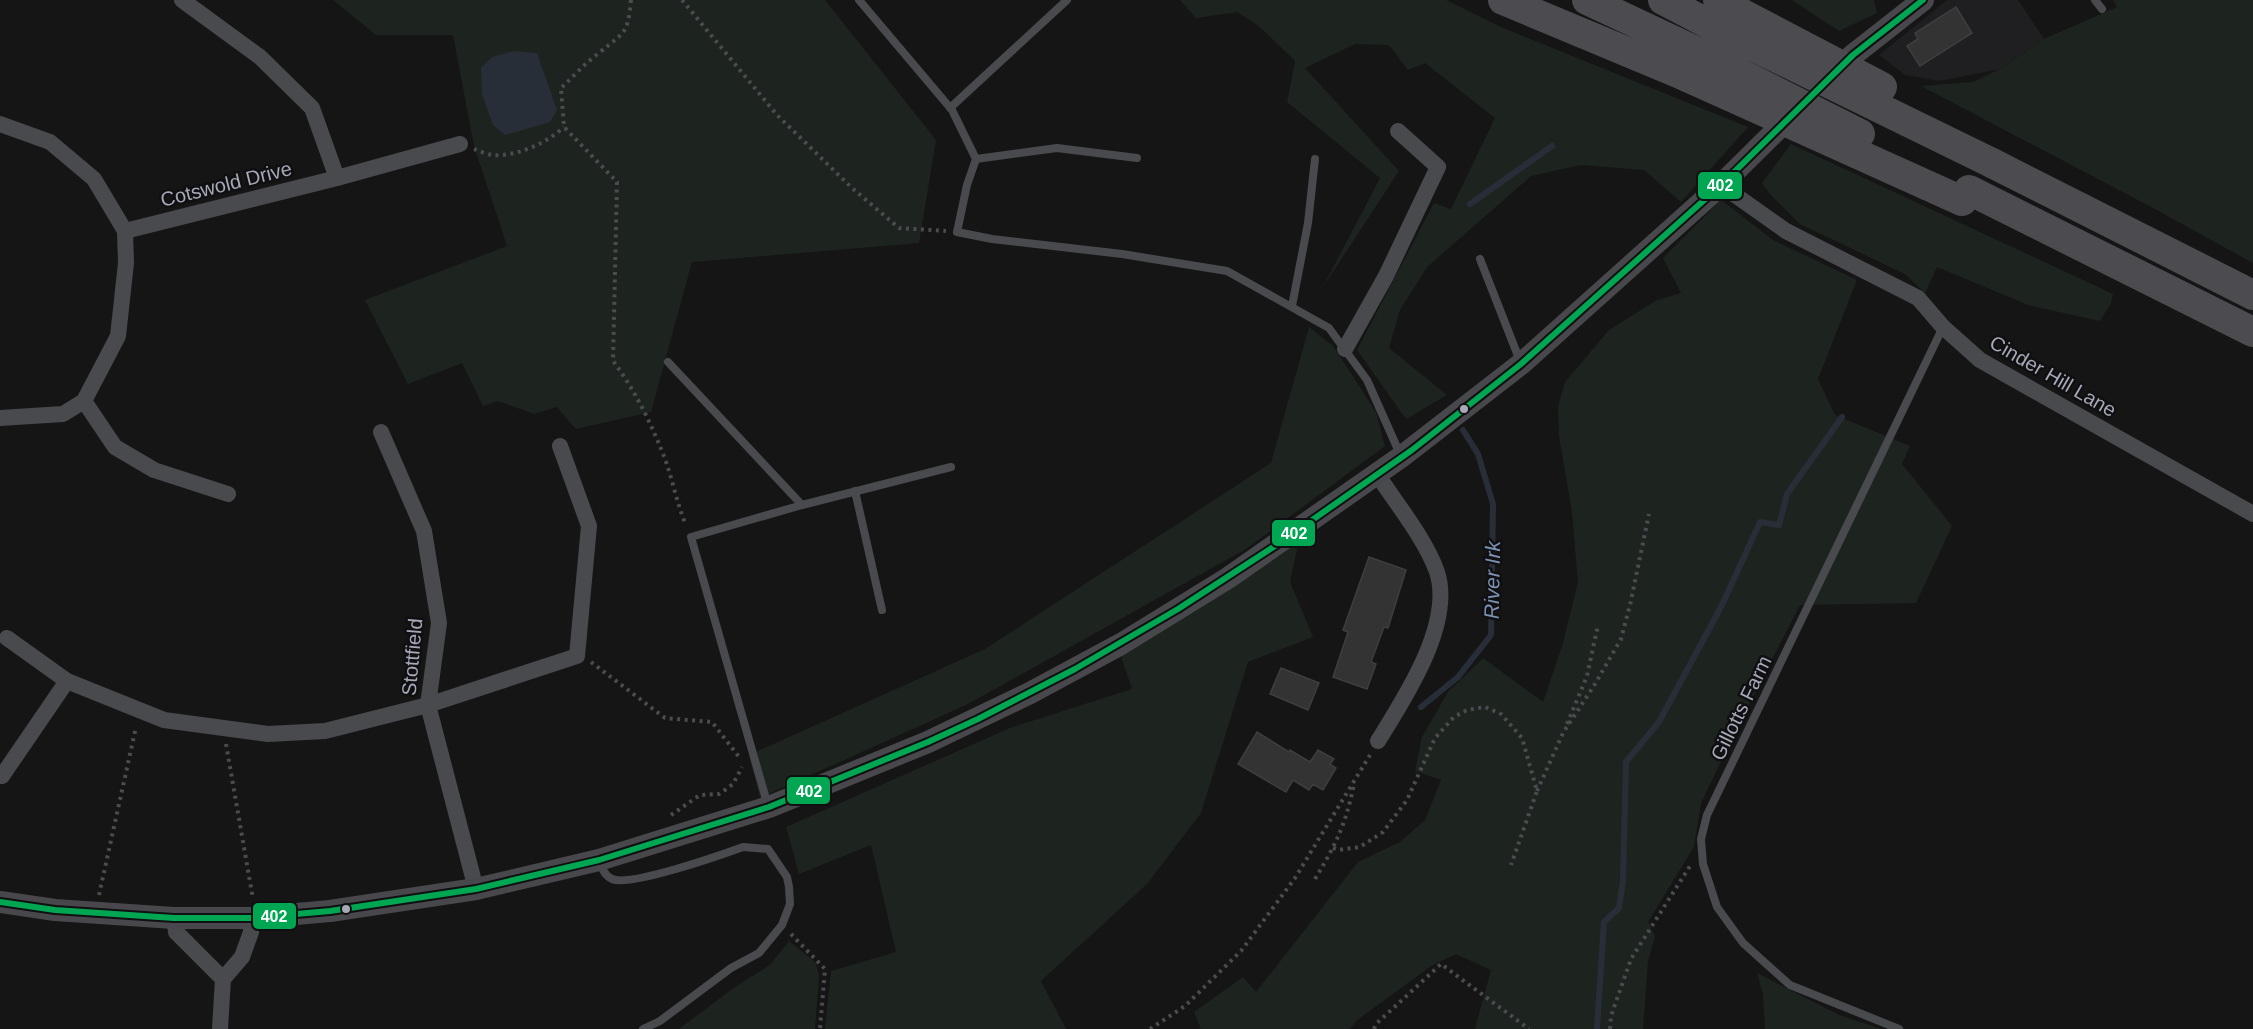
<svg xmlns="http://www.w3.org/2000/svg" width="2253" height="1029" viewBox="0 0 2253 1029" font-family="Helvetica,sans-serif">
	<rect width="100%" height="100%" fill="#151515"/>
	<path fill="#1f1f21" d="M1947 0H2018L2044 39 2000 69 1940 81 1905 75 1879 55Z"/>
	<path fill="#1d241f" d="M333 0H825L936 140 919 243 692 262 651 412 576 429 557 407 534 414 498 401 483 406 462 363 408 384 365 300 507 246 474 146 453 35H376Z
		M1180 0H1446L1503 28 1748 127 1681 202 1644 170 1581 165 1531 176 1427 267 1400 310 1389 348 1447 395 1406 419 1357 350 1434 203 1451 209 1495 118 1425 63 1408 70 1389 45 1355 44 1305 68 1399 171 1323 287 1380 178 1287 102 1295 61 1259 26 1237 12 1196 18Z
		M1792 0H1874L1877 13 1839 31Z
		M2113 0H2253V263L2155 209 1921 86 1973 82 2000 69 2044 39 2117 7Z
		M1791 144 2113 294 2111 303 2100 321 2028 305 1937 267 1925 293 1905 274 1800 224 1770 194 1762 183Z
		M1721 200 1773 240 1857 280 1818 379 1835 415 1910 446 1902 464 1952 526 1916 603 1800 605 1737 728 1701 803 1694 847 1648 922 1655 936 1648 962 1643 1029H1475L1491 970 1456 954 1431 966 1356 1021 1350 1029H1201L1194 1012 1243 977 1256 992 1358 862 1400 842 1425 820 1441 780 1415 771 1422 737 1448 692 1483 658 1543 702 1562 646 1578 582 1572 513 1559 436 1558 406 1565 382 1609 330 1657 300 1681 293 1663 258Z
		M1309 327 1333 346 1376 412 1385 446 1246 549 968 704 760 798 749 755 985 649 1271 463Z
		M1300 535 1290 582 1313 637 1248 662 1201 813 1147 884 1041 981 1066 1029H825L831 971 896 952 871 845 799 874 786 827 1010 728 1132 689 1121 657Z
		M789 941 816 963 819 976 815 1029H679L735 987 770 965Z
		M1757 973 1839 1015 1881 1029H1765L1763 994Z"/>
	<path fill="#282e37" d="M514 51 537 53 557 110 550 122 505 135 493 125 482 94 481 68 492 57Z"/>
	<g fill="none" stroke-linecap="round" stroke-linejoin="round">
		<path stroke="#282e37" stroke-width="6" d="M1470 204 1552 146
			M1421 707 1458 677 1491 635 1493 504 1478 454 1463 430
			M1597 1029 1604 922 1619 908 1623 881 1626 762 1659 722 1722 605 1760 522 1779 525 1787 494 1842 417"/>
	</g>
	<path fill="#333334" stroke="#3e3e41" stroke-width="1.5" d="M1956 7 1972 33 1920 66 1907 46 1918 39 1915 33Z
		M1369 557 1406 570 1388 628 1384 627 1371 662 1376 664 1367 689 1333 677 1348 632 1343 630Z
		M1281 668 1319 683 1308 710 1270 694Z
		M1257 732 1289 752 1290 750 1310 762 1318 750 1334 759 1330 764 1336 768 1323 790 1313 784 1309 790 1293 780 1286 792 1238 764Z"/>
	<g fill="none" stroke-linecap="round" stroke-linejoin="round">
		<path stroke="#4b4b50" stroke-width="4" stroke-dasharray="3 4.5" stroke-linecap="butt" d="M631 0C628 35 624 32 599 53 585 63 573 77 561 88L564 127 617 182 613 361C635 390 652 425 665 459 673 481 677 504 686 525
			M682 0 777 115 852 188 899 228 946 231
			M474 149C479 151 486 154 492 155 516 157 547 143 564 127
			M591 662 665 718 712 722 739 757
			M1567 724 1587 676 1598 625
			M226 744 253 899
			M1537 791 1563 733 1595 684 1621 639 1630 605 1649 514
			M671 815 700 795 719 794 725 790 733 784 742 767
			M1333 848 1338 850 1360 847 1383 832 1407 800 1435 738 1454 717 1467 710 1485 707 1501 714 1522 738 1537 791 1511 865
			M1315 879C1336 844 1346 824 1354 784
			M99 895 136 727
			M791 934 825 969 820 1029
			M1150 1029 1185 1006 1241 951 1295 878 1370 755
			M1374 1029 1376 1024 1441 964 1529 1029
			M1610 1029 1611 1016 1631 959 1690 866"/>
		<path stroke="#494a4e" stroke-width="8" d="M859 0 952 110 976 159 967 185 957 232 992 239 1122 254 1227 271 1329 328 1367 380 1400 454
			M2095 0 2102 9
			M950 108 1067 0
			M976 159 1057 148 1137 158
			M1480 259 1520 361
			M1292 306 1308 223 1315 159
			M668 362 802 505
			M855 491 882 610
			M768 806 691 537 802 505 951 467
			M599 860C602 868 604 875 612 879 630 887 721 855 743 847L768 849 787 877 789 887 790 904 782 925 759 953 731 968 660 1021 643 1029
			M1899 1029 1790 985 1743 943 1717 907 1703 864 1701 839 1707 815 1943 327"/>
		<path stroke="#494a4e" stroke-width="16" d="M182 0 260 57 312 108 337 178
			M0 124 50 142 94 179 125 231 126 263 118 336 84 401 63 414 0 418
			M1721 185 1786 231 1918 298 1943 327 1980 360 2253 514
			M125 231 337 178 460 144
			M1345 349 1386 276 1438 167 1398 131
			M84 401 115 447 154 470 228 494
			M381 432 424 531 439 623 428 705 476 889
			M1377 474C1396 503 1426 540 1437 572 1454 624 1404 699 1378 741
			M7 638 67 681 164 720 268 734 325 731 428 705 577 656 589 526 560 446
			M0 776H2L67 681
			M174 918 176 932 223 979
			M220 1029 223 979 242 957 251 932V918"/>
		<path stroke="#48484c" stroke-width="22" d="M1831 76 1853 55 1923 0
			M0 902 55 910 174 918H251L330 911 476 889 599 860 769 807 928 742 1030 693 1121 644 1228 578 1401 457 1521 364 1721 185 1795 112"/>
		<path stroke="#4c4c50" stroke-width="30" d="M1503 0 1685 76
			M1587 0 1700 53
			M1663 0 1724 32
			M1718 0 1741 13
			M1992 163 2253 295
			M1969 190 2253 332"/>
		<path stroke="#4c4c50" stroke-width="30" d="M1741 13 1882 87
			M1724 32 1992 163
			M1700 53 1860 134
			M1685 76 1962 201"/>
		<defs>
			<path id="bus-1" d="M0 902 55 910 174 918H251L330 911 476 889 599 860 769 807 928 742 978 719 1075 669 1178 609 1278 544 1412 450 1521 364 1721 185 1853 55 1923 0"/>
		</defs>
		<use href="#bus-1" stroke="#100f11" stroke-width="10"/>
		<use href="#bus-1" stroke="#00a651" stroke-width="6"/>
	</g>
	<g fill="#a6a9b7" stroke="#100f11" stroke-width="2">
		<circle cx="1464" cy="409" r="5"/>
		<circle cx="346" cy="909" r="5"/>
	</g>
	<g text-anchor="middle" dominant-baseline="central" stroke-width="5" stroke-linejoin="round" paint-order="stroke">
		<g font-size="20" fill="#a6a9b7" stroke="#100f11">
			<text transform="translate(226 184) rotate(-14)">Cotswold Drive</text>
			<text transform="translate(2053 376) rotate(30)">Cinder Hill Lane</text>
			<text transform="translate(412 657) rotate(-85)">Stottfield</text>
			<text transform="translate(1741 708) rotate(-64)">Gillotts Farm</text>
		</g>
		<g font-size="21" font-style="italic" fill="#7c92b3" stroke="#100f11">
			<text transform="translate(1492 580) rotate(-89)">River Irk</text>
		</g>
	</g>
	<g stroke="#100f11" stroke-width="2">
		<rect x="1697" y="171" width="46" height="29" rx="6" fill="#00a651"/>
		<rect x="1271" y="519" width="45" height="28" rx="6" fill="#00a651"/>
		<rect x="786" y="776" width="45" height="29" rx="6" fill="#00a651"/>
		<rect x="252" y="902" width="45" height="28" rx="6" fill="#00a651"/>
	</g>
	<g font-size="16" text-anchor="middle" font-weight="bold" fill="#fff">
		<text x="1720" y="191">402</text>
		<text x="1294" y="539">402</text>
		<text x="809" y="797">402</text>
		<text x="274" y="922">402</text>
	</g>
</svg>
